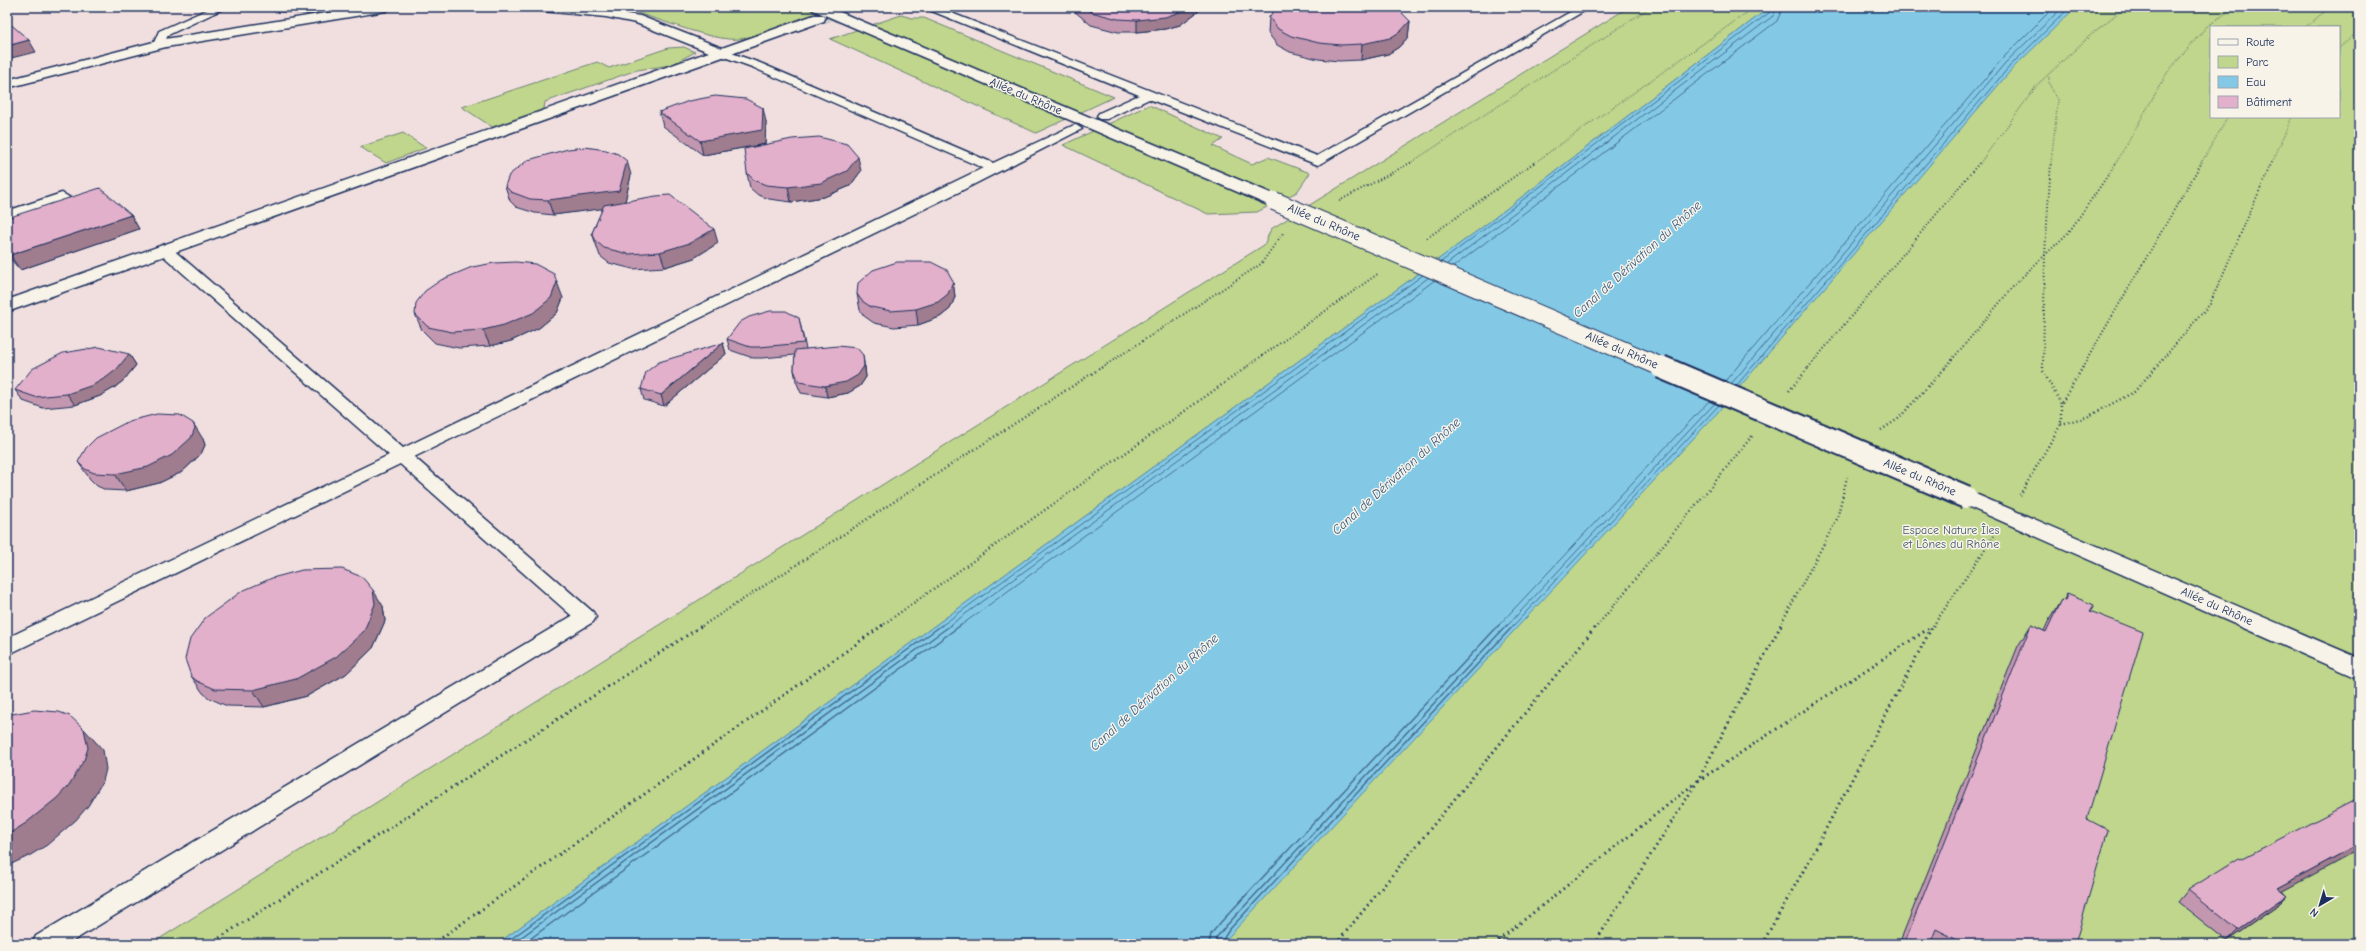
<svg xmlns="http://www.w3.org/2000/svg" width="2366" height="951" viewBox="0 0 2366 951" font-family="'Comic Neue',sans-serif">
	<rect width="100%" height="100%" fill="#f7f3e8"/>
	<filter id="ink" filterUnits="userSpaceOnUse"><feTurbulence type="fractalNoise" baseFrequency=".025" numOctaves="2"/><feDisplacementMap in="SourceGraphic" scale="8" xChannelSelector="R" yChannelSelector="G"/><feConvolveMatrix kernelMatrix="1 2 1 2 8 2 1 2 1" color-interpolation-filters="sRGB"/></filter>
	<g filter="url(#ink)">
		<path fill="#f1dfdf" d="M24 7H1629L1271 229 1264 245 151 944H7V10Z"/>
		<path fill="#bfd68c" stroke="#6d8275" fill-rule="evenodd" d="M615 7H804L819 13C796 20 762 35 740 39 713 43 647 13 615 7Z
			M1629 7H1770L1480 229 497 944H151L1264 245 1271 229Z
			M1935 7H2359V944H875ZM2211 27H2339V117H2211Z
			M901 15 912 18H924L1114 97 1036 133 830 39Z
			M684 47 695 52 671 65 637 70 545 102 544 109 492 127 462 107 597 62 609 68 668 48Z
			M1149 105 1223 139 1213 146 1252 164 1268 157 1310 173 1297 192 1257 212 1208 214 1063 145Z
			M403 133 426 148 386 163 360 147Z"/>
		<path fill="#83c9e5" stroke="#598baf" d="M1770 7H2076L2013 68 1718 412 1222 944H497L1480 229Z"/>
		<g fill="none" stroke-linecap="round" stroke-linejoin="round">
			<path stroke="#456d94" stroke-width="1" d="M1441 262 1770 12 1772 7
				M1447 264 1773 16 1777 7
				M1453 267 1777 21 1783 7
				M1725 381 2002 59 2054 7
				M1731 384 2006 62 2063 7
				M1736 386 2010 66 2070 7
				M941 626 1423 275
				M949 626 1428 278
				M960 626 1435 280
				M1498 626 1709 401
				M1507 626 1715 403
				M1513 626 1719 405"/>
			<path stroke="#456d94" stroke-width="1.5" d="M504 944 942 625
				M512 944 951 625
				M523 944 961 625
				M1209 944 1211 934 1221 922 1499 625
				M1215 944 1216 938 1226 926 1507 625
				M1220 944 1229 930 1514 625"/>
			<path stroke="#cbcccc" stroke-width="14" stroke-dasharray="14 7" stroke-linecap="butt" d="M819 18 845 9"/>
			<defs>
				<path id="service" d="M213 7H227L168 35 162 47H154L153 45 159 31Z
					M922 7H936L1317 156 1579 7H1591L1318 165 1149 99 1107 119H1099L1097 116 1099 113 1139 95Z
					M720 49 760 63 993 163 1072 126 1076 125 1082 129 957 193 414 457 593 612 596 617 593 622 68 944H32L36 936 572 616 400 464 7 655V638L389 455 160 253 158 250 160 247H170L403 448 983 168 752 67 716 54V50Z
					M62 193 69 197 67 200 7 220V211Z"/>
				<path id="minor" d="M363 7H392L386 11 166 47 7 88V80L165 39Z
					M536 7H583L640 16 722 48 814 15H824L825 18 824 21 7 312V300L709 52 636 23 606 17 542 11Z
					M811 7H828L1280 197 1282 201 1280 205H1268L813 10Z
					M1966 490 2359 658V679L1958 502 1955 497 1958 492Z"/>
			</defs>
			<use href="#service" stroke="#1b2f5e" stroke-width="3"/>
			<use href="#minor" stroke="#1b2f5e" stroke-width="3"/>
			<path stroke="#1b2f5e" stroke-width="1.5" stroke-dasharray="0.5 2" stroke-linecap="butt" d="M2306 27 2330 7
				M2339 48 2359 31
				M2049 77V84L2058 100 2051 163
				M1410 163 1651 7
				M1534 163 1755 7
				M1980 163 2038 84 2093 33 2125 7
				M2116 163 2167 73 2206 27 2235 7
				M2201 163 2228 117
				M2272 163 2292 117"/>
			<path stroke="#1b2f5e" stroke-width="2" stroke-dasharray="1 2.5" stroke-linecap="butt" d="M1339 201 1412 162
				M1427 238 1535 162
				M1101 368 1261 264 1283 233
				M1245 368 1379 273
				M1808 368 1980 162
				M1945 368 2017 282 2069 232 2117 162
				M2043 368 2045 254 2051 162
				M2082 368 2202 162
				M2155 368 2210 304 2272 162"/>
			<path stroke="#1b2f5e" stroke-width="2.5" stroke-dasharray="1 3" stroke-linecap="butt" d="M2043 367V371L2061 404
				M1789 391 1809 367
				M2061 424 2087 417 2134 392 2156 367
				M1881 430 1898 419 1946 367
				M2020 495 2061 424V404L2083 367
				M702 626 1102 367
				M881 626 1247 367
				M1597 626 1753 435
				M1780 626 1837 519 1847 477
				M1933 626 1994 536"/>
			<path stroke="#1b2f5e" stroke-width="3" stroke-dasharray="1.5 4" stroke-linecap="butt" d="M1698 781 1931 627
				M210 944 703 625
				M433 944 883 625
				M1336 944 1597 625
				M1494 944 1694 784
				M1594 944 1697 782 1781 625
				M1762 944 1810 859 1933 625"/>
			<use href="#service" fill="#f7f3e8" fill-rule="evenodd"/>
			<use href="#minor" fill="#f7f3e8" fill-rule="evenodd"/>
			<defs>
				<path id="minor-bridge-far1" d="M1274 201 1664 368"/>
				<path id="minor-bridge" d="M1661 367 1966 497"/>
			</defs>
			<use href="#minor-bridge-far1" stroke="#1b2f5e" stroke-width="20" stroke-linecap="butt"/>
			<use href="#minor-bridge" stroke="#1b2f5e" stroke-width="26" stroke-linecap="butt"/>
			<use href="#minor-bridge-far1" stroke="#f7f3e8" stroke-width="18"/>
			<use href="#minor-bridge" stroke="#f7f3e8" stroke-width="22"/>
		</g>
		<path fill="#c397af" stroke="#1b2f5e" d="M237 7H342L307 14 237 8Z
			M1074 7H1200V10L1180 25 1165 29 1137 32H1118L1091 25 1074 11Z
			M1269 17 1410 21 1408 37 1399 47 1388 54 1361 60 1339 61 1318 59 1290 52 1277 45 1268 33Z
			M659 112 766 122 765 144 703 155 663 126Z
			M861 171 850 186 824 197 791 202 769 199 758 195 750 188 747 173Z
			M631 175 625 201 718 243 694 258 665 267 633 269 609 263 600 256 592 233 603 208 553 215 535 213 516 207 510 201 505 186Z
			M131 215 139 229 20 270 7 255V218Z
			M953 281 955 297 950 309 940 317 918 325 894 327 874 323 864 316 860 310 857 294Z
			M563 298 557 313 539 328 511 341 490 346 459 348 435 343 422 330 415 314Z
			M799 318 806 349 865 366 866 377 860 386 848 393 827 397 801 393 796 381 794 370 795 355 762 358H753L730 350 727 339Z
			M723 343 726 354 664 406 644 400 641 389Z
			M129 354 136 365 124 380 114 388 100 396 75 405 43 408 23 401 15 390Z
			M2359 422V434L2352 431Z
			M203 439 205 445 201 454 182 472 159 483 126 491 106 490 97 486 90 479 78 462Z
			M2067 594 2090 611 2087 819 2075 944H1899L2018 646 2031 625 2044 631 2048 622 2061 600 2063 601Z
			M383 606 385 621 373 648 346 674 307 696 264 707 227 706 209 698 203 693 191 676Z
			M2188 890 2282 891 2287 896 2276 907 2227 941 2178 902Z"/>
		<path fill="#9f7b8e" stroke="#1b2f5e" d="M304 7H342L307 14Z
			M1187 7H1200V10L1180 25 1165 29 1137 32V20Z
			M1410 21 1408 37 1399 47 1388 54 1361 60 1362 44Z
			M29 40 36 52 7 59V46Z
			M763 108 766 122 765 144 703 155 700 141Z
			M858 157 861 171 850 186 824 197 791 202 788 187Z
			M627 161 631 175 624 206 553 215 548 200Z
			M131 215 139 229 20 270 10 255Z
			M714 229 718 243 694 258 665 267 660 252Z
			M953 281 955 297 950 309 940 317 918 325 916 309Z
			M557 282 563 298 557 313 539 328 511 341 490 346 483 330Z
			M723 343 726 354 664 406 661 395Z
			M129 354 136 365 124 380 114 388 100 396 75 405 67 394Z
			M863 355 866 377 860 386 848 393 827 397 825 386Z
			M193 423 203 439 205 445 201 454 182 472 159 483 126 491 115 474Z
			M373 590 383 606 385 621 373 648 346 674 307 696 264 707 253 690Z
			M84 729 103 750 106 769 103 781 88 806 76 820 47 845 29 856 7 866V835Z
			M2359 844V850L2266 900 2277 888Z
			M2287 896 2276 907 2227 941 2238 930Z"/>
		<path fill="#e3b0cb" stroke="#1b2f5e" d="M1084 7H1187L1180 12 1165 17 1137 20 1118 19 1091 12Z
			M1277 7H1394L1401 12 1410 21 1401 31 1390 38 1362 44 1341 45 1319 43 1291 36 1278 29 1269 17Z
			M7 21 29 40 7 46Z
			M715 96 746 99 763 108 762 130 700 141 659 112 689 101Z
			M819 137 847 144 858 157 847 171 821 183 788 187 766 185 754 180 747 173 744 149 792 139Z
			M585 147 606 150 618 154 627 161 619 191 548 200 530 199 511 192 505 186 509 175 528 160 568 149Z
			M100 188 131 215 10 255 7 251V218Z
			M670 195 714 229 690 243 660 252 629 254 604 248 596 241 592 233 604 205 656 196Z
			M516 262 535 264 554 274 557 282 551 298 533 313 504 325 483 330 452 332 428 327 415 314 416 303 425 291 441 280 472 267 494 263Z
			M897 262H931L947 270 953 281 948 294 938 302 916 309 891 311 871 307 862 301 857 294 858 283 873 270Z
			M770 311H786L799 318 804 343 759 347H750L727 339 740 322 749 317Z
			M723 343 661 395 641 389 646 372 659 362Z
			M838 346 857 348 863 355 864 366 858 375 846 382 825 386 799 382 794 370 795 350Z
			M99 347 129 354 117 369 107 377 93 385 67 394 35 397 15 390 32 369 63 353Z
			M157 414 180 415 193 423 195 428 191 438 172 455 148 467 115 474 94 473 85 469 78 462 86 448 96 438 129 421Z
			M342 569 362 577 373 590 375 604 364 631 336 657 296 679 253 690 215 689 197 681 191 676 185 659 190 639 205 618 242 591 272 578 302 570Z
			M2067 594 2094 605 2090 611 2143 632 2087 819 2108 830 2075 944H1965L1936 929 1930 944H1904L2031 625 2046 632 2061 600 2065 601Z
			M34 710 59 712 70 716 84 729 88 748 84 760 69 785 57 798 26 823 7 835V715Z
			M2359 798V844L2277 888 2287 896 2238 930 2188 890 2239 858 2241 859Z"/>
	</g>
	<g text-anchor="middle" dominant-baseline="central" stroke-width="3" stroke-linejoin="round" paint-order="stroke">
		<g font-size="12" fill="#1b2f5e" stroke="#f7f3e8">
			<text transform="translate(1026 96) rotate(23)">Allée du Rhône</text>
			<text transform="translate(1324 222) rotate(23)">Allée du Rhône</text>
			<text transform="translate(1622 350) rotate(23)">Allée du Rhône</text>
			<text transform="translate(1920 477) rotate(23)">Allée du Rhône</text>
			<text transform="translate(2217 606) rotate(24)">Allée du Rhône</text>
		</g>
		<g font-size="12" fill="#44596a" stroke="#f7f3e8">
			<text x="1951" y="530">Espace Nature Îles<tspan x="1951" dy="14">et Lônes du Rhône</tspan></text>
		</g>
		<g font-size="13" font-style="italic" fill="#355680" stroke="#f7f3e8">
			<text transform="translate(1637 259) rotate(-42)">Canal de Dérivation du Rhône</text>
			<text transform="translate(1396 476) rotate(-42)">Canal de Dérivation du Rhône</text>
			<text transform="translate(1154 692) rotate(-42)">Canal de Dérivation du Rhône</text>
		</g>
	</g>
	<rect width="2366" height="951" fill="none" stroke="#f7f3e8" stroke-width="24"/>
	<rect x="12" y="12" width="2342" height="927" fill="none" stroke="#1b2f5e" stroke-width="1.5" filter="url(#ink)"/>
	<rect x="2210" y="26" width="130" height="92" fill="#f7f3e8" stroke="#9fa5b1"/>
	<rect x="2218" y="39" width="20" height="6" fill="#f7f3e8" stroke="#9fa5b1"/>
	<text x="2246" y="46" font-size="12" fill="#1b2f5e">Route</text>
	<rect x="2218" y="56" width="20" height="12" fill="#bfd68c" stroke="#9fa5b1"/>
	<text x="2246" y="66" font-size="12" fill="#1b2f5e">Parc</text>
	<rect x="2218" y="76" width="20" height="12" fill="#83c9e5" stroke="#9fa5b1"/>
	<text x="2246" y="86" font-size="12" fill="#1b2f5e">Eau</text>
	<rect x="2218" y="96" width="20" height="12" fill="#e3b0cb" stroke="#9fa5b1"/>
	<text x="2246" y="106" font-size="12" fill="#1b2f5e">Bâtiment</text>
	<g transform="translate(2320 905) rotate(218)" stroke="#f7f3e8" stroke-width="3" paint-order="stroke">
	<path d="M0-3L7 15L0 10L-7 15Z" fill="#1b2f5e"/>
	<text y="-6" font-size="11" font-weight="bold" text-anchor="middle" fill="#1b2f5e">N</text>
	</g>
</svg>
